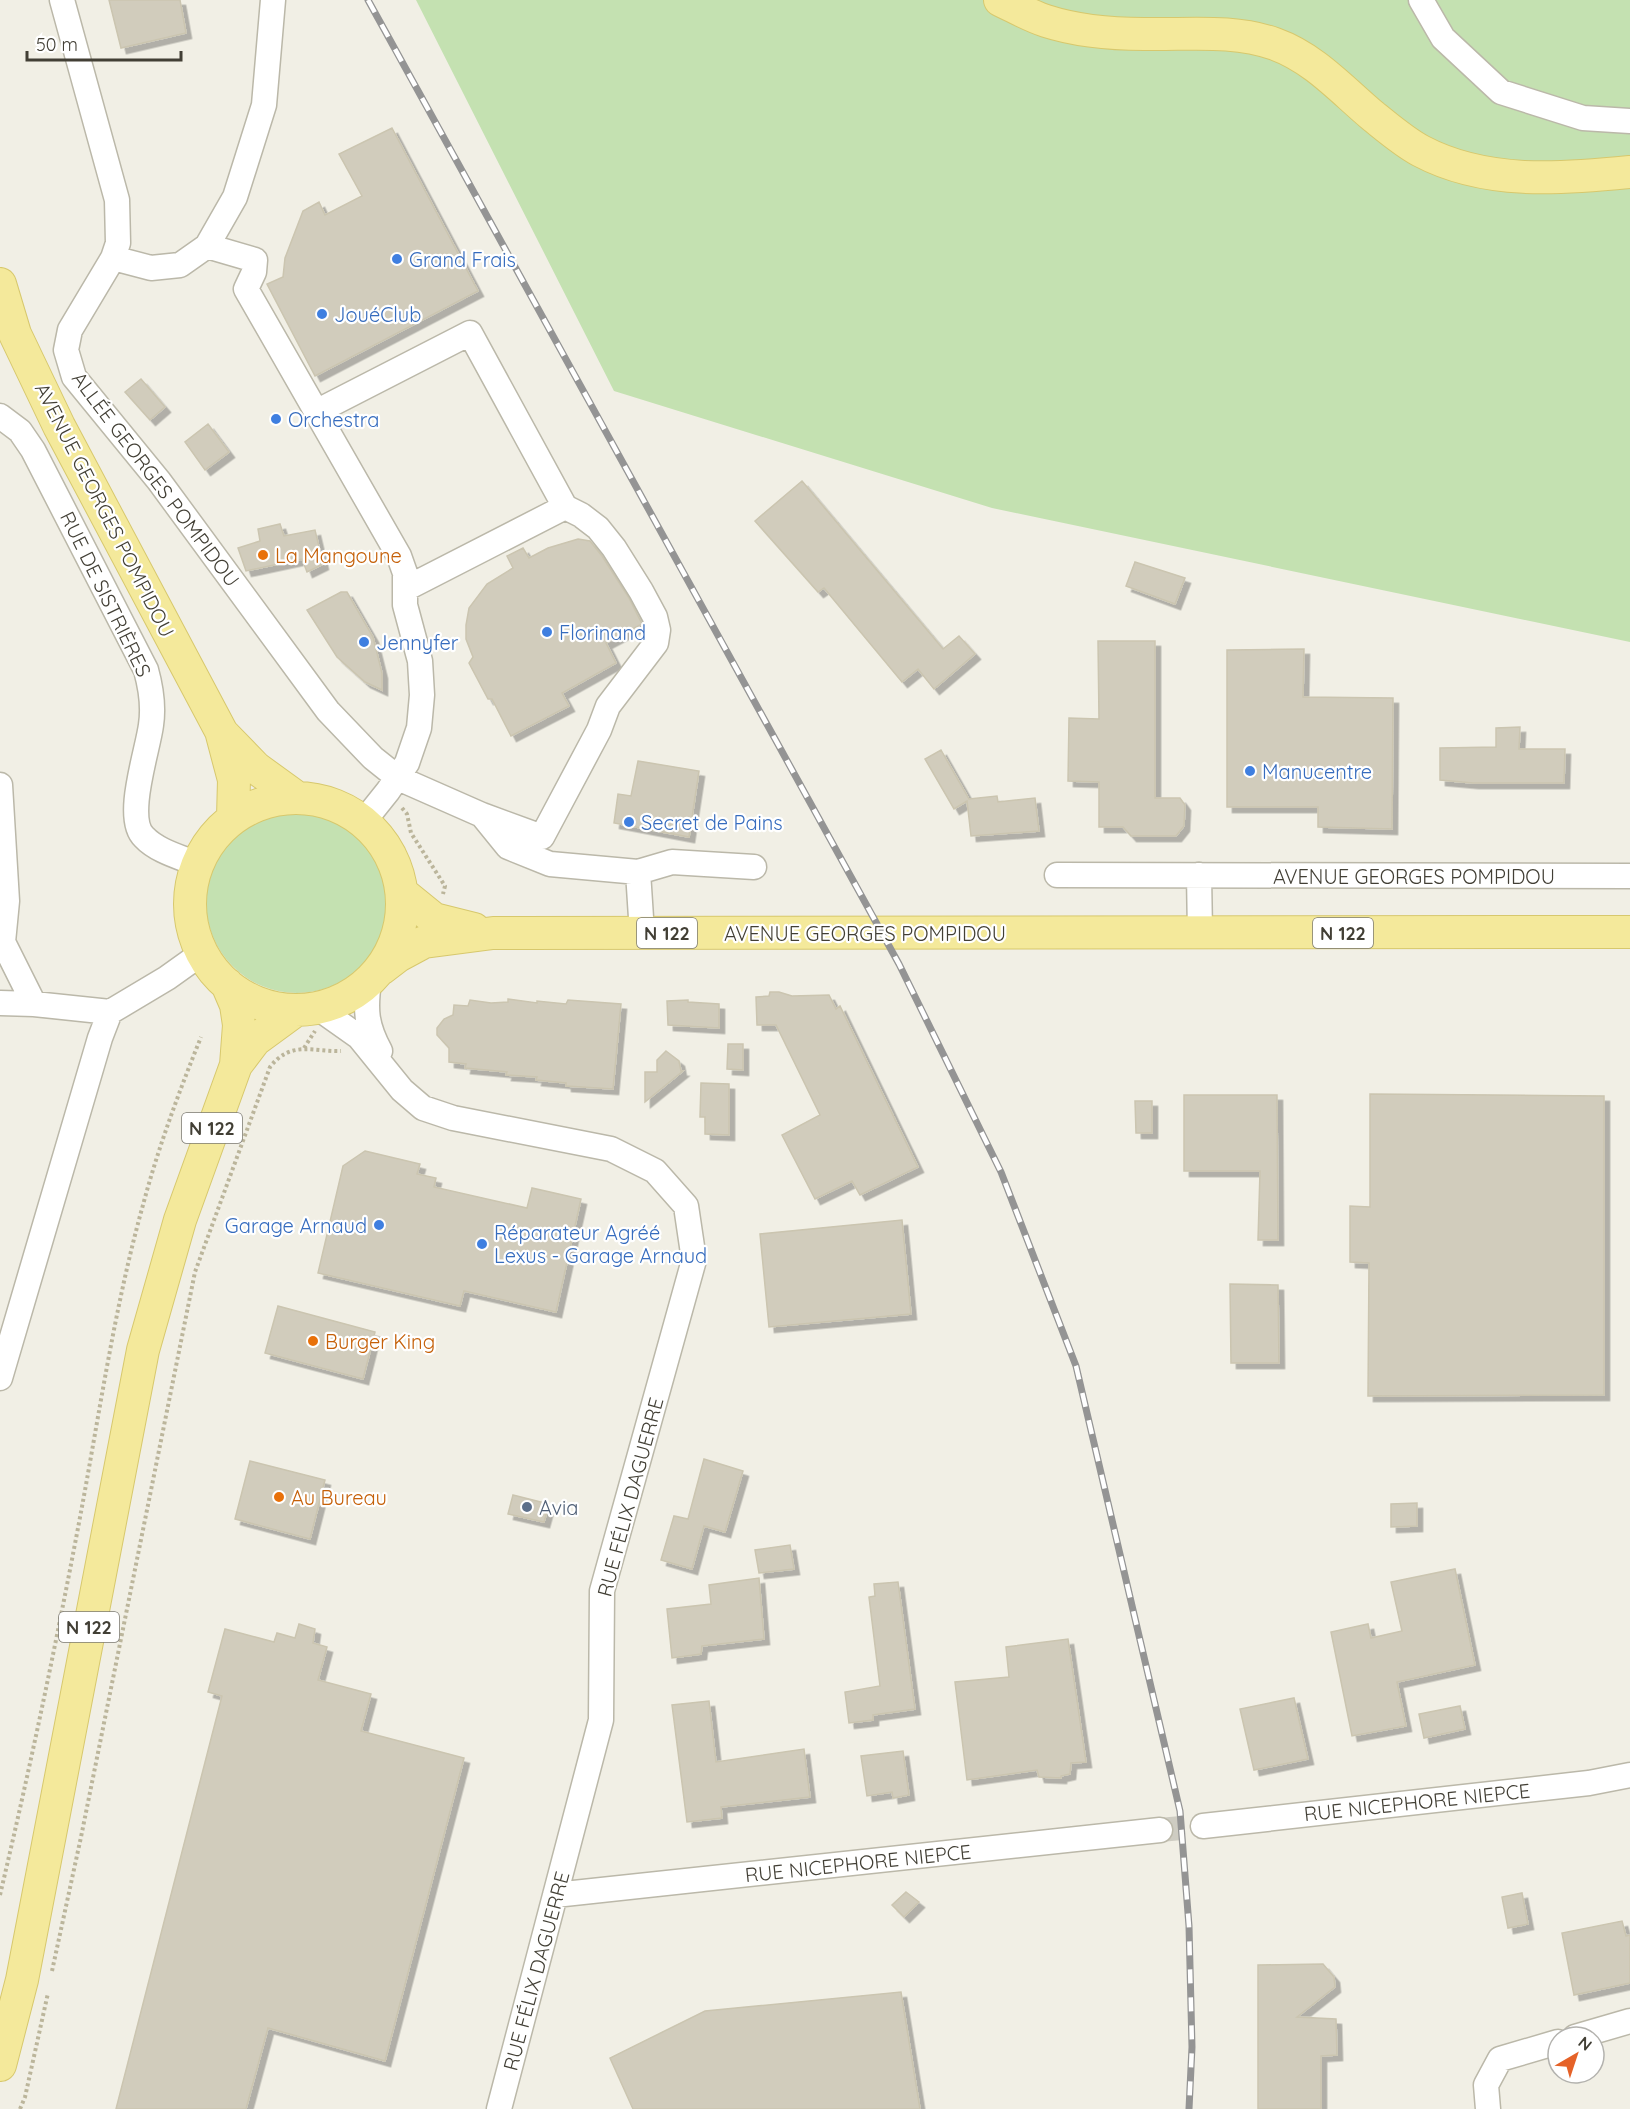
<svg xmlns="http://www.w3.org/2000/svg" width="1630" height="2109" viewBox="0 0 1630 2109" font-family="Quicksand,sans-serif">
	<defs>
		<filter id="shadow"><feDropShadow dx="5.5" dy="5.5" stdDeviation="0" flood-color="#0004"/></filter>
	</defs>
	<rect width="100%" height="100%" fill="#f1efe5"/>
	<path fill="#c4e1b1" d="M416 0H1630V642L992 508 614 391Z
		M206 902a91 91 0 1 1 182 0a91 91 0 1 1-182 0Z"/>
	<path fill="#d1ccbc" stroke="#cbc5b0" stroke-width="1.5" filter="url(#shadow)" d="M109 0H180L186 33 121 48Z
		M392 128 478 291 315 376 267 284 283 277 285 258 303 211 319 202 325 215 362 196 339 154Z
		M141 379 165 407 150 420 125 392Z
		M208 424 229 452 205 470 185 442Z
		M802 481 943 649 959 636 975 654 934 689 918 669 902 682 824 588 818 592 755 521Z
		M280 524 284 536 315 530 323 564 307 572 302 559 246 571 238 548 260 541 258 529Z
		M578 539 590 541 602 556 629 598 642 624 606 643 616 663 562 693 569 706 511 736 492 699H488L469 663 473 657 466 639V625L469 608 487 584 513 568 507 556 523 548 529 558 548 548Z
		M1135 562 1185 578 1175 604 1126 586Z
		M341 592H347L373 637 382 673V690L365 682 337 657 307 610Z
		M1098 641H1155V798H1180L1185 805 1184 826 1176 836H1131L1123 827H1099V782L1068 781 1069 718 1099 719Z
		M1304 649 1303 697 1393 698 1392 829 1318 827V807H1227V650Z
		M1520 727 1519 749H1565L1564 783H1473L1440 780V748L1496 747V728Z
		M941 750 969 799 997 796 998 802 1035 798 1039 831 971 836 967 801 954 809 925 759Z
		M638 761 699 771 689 837 614 823 618 794 631 796Z
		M770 992H779L792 996 829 995 836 1009 840 1006 918 1167 860 1195 852 1181 815 1199 782 1135 820 1115 776 1025H757L756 997 769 996Z
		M508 999 537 1003V1001L566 1004 568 1000 621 1004 613 1089 566 1086V1083L536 1080 537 1077 506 1075 507 1072 465 1068 466 1064 449 1062V1048L437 1035V1028L444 1019 453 1015 454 1005 468 1006 470 1000 491 1003 508 1002Z
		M688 1000V1002L719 1004V1028L668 1025 667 1001Z
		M728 1044H743V1070L727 1069Z
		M666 1051 679 1061 681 1071H683L645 1102V1072H657V1060Z
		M701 1083 729 1084V1135L705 1134V1117H700Z
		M1370 1094 1604 1096V1395L1368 1396 1369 1263 1350 1262V1206L1370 1207Z
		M1184 1095H1277L1278 1240H1258L1260 1171H1184Z
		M1135 1101H1152V1133H1136Z
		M365 1151 420 1164 417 1174 436 1178 434 1187 527 1208 532 1188 581 1199 556 1312 464 1291 460 1306 318 1273 343 1166Z
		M902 1220 911 1314 769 1327 760 1234Z
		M1230 1284 1278 1285 1279 1363H1231Z
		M278 1306 375 1332 363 1379 265 1353Z
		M704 1459 743 1471 725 1532 704 1526 692 1569 661 1560 674 1516 688 1519Z
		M250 1461 325 1480 310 1539 235 1519Z
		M513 1495 549 1504 544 1522 508 1514Z
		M1417 1503V1526L1391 1527V1504Z
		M790 1545 794 1569 759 1573 755 1550Z
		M1455 1569 1475 1665 1397 1682 1406 1726 1352 1736 1331 1632 1368 1624 1371 1638 1402 1631 1391 1582Z
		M759 1578 764 1639 702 1646 701 1654 672 1658 667 1609 711 1604 709 1585Z
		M898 1582 915 1709 873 1715V1720L849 1723 845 1692 880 1686 869 1597 875 1596 874 1584Z
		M299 1624 315 1629 313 1643 327 1647 318 1680 371 1694 361 1731 464 1758 385 2061 268 2028 246 2109H116L222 1696 208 1692 225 1629 274 1642 277 1633 295 1638Z
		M1068 1639 1086 1762 1071 1763 1070 1774 1061 1776V1778L1039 1777 1037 1770 967 1780 955 1682 1009 1677 1006 1647Z
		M1294 1698 1308 1759 1254 1770 1240 1709Z
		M709 1701 716 1762 804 1749 810 1797 721 1807 722 1818 687 1822 672 1705Z
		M1460 1706 1465 1729 1424 1738 1419 1714Z
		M903 1751 909 1795 893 1798 892 1792 867 1796 861 1756Z
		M906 1892 919 1902 904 1917 892 1905Z
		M1522 1893 1528 1924 1508 1928 1502 1897Z
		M1622 1921 1626 1936 1630 1935V1983L1574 1995 1562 1933Z
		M1323 1964 1334 1977 1335 1987 1297 2017 1336 2019 1337 2055 1321 2056V2109H1258V1965Z
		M901 1992 920 2109H633L610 2058 705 2011Z"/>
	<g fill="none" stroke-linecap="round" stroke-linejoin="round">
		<path stroke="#ceccc2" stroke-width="24" stroke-dasharray="24 12" stroke-linecap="butt" d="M1160 1830 1203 1826"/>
		<defs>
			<path id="minor" d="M62 0 117 200 118 243 113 258 70 330 66 350 74 377 159 481 328 711 373 758 398 778 482 815 508 847 550 864 638 872 672 862 754 867
				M1421 0 1443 38 1501 92 1583 118 1630 121
				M207 246 255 260 254 272 246 289 399 556 405 573V605L420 661 422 695 419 728 407 763 388 791 364 821
				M113 258 151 268 180 265 207 246 235 197 264 105 273 0
				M316 412 470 333 565 507 581 515 598 528 614 548 641 591 655 617 658 630 656 643 608 706 599 730 542 837 482 815
				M0 416 20 431 33 450 146 670C151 688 154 705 151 725 148 750 124 818 144 837 157 851 180 857 197 864
				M405 589 565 507
				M0 785 7 901 3 942 34 1004
				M638 872 642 933
				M1057 875 1630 876
				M1199 875 1200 933
				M369 981C365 1010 366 1025 380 1051
				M0 1003 34 1004 110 1012 167 978 202 953
				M318 1008 359 1037 402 1090 423 1108 453 1118 611 1149 655 1171 686 1206 694 1260 602 1591 601 1720 499 2109
				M0 1378 100 1038 110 1012
				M1203 1826 1589 1783 1630 1775
				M555 1895 1160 1830
				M1575 2037 1630 2021
				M1488 2109 1486 2085 1500 2059 1558 2042"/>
			<path id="major" d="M1000 0C1015 7 1030 16 1046 21 1077 31 1112 34 1144 34 1188 35 1233 29 1275 44 1314 58 1342 90 1373 116 1388 128 1404 142 1421 151 1485 185 1561 179 1630 172
				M0 284 15 334 59 426 221 731 234 780 233 817
				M223 734 256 768 296 797
				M190 904a106 106 0 1 1 212 0a106 106 0 1 1-212 0Z
				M402 893 434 919 474 929
				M381 969 398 956 424 942 493 933 1630 932
				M236 1065 255 1040 296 1010
				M0 2065 22 1980 143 1350 180 1220 236 1065 239 1025 236 1005 227 984"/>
		</defs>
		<use href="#minor" stroke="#bbb8a9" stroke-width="27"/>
		<use href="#major" stroke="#d7c86d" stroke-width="34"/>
		<path stroke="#bbb59b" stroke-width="4" stroke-dasharray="3 3" stroke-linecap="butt" d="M402 808 407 814 411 833 445 886 443 894
			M304 1048 315 1031
			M0 1895C30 1768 57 1640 81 1512 100 1410 115 1305 143 1205 158 1148 179 1092 201 1037
			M52 1971 81 1837 195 1272 270 1067C291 1040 313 1052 341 1051
			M20 2109 25 2097 48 1993"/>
		<use href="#minor" stroke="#fff" stroke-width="24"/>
		<use href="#major" stroke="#f4e99b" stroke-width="32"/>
		<defs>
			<path id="rail" d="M368 0 899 964 1001 1172 1076 1366 1180 1811 1189 1926 1192 2047 1189 2109"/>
		</defs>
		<use href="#rail" stroke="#949494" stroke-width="7"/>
		<use href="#rail" stroke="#fff" stroke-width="4.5" stroke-dasharray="14" stroke-linecap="butt"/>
	</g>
	<g fill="#3f7fe0" stroke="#fff" stroke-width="2">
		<circle cx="397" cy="259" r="6"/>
		<circle cx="322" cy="314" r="6"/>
		<circle cx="276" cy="419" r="6"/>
		<circle cx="547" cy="632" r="6"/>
		<circle cx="364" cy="642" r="6"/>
		<circle cx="1250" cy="771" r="6"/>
		<circle cx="629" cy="822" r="6"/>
		<circle cx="379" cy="1225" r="6"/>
		<circle cx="482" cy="1244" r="6"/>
	</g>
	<g fill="#e8710a" stroke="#fff" stroke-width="2">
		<circle cx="263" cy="555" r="6"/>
		<circle cx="313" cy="1341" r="6"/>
		<circle cx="279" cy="1497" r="6"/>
	</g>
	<circle fill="#5c6f8a" stroke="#fff" stroke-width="2" cx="527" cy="1507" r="6"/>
	<g text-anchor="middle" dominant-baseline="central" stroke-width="4.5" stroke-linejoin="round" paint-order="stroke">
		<g fill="#fff" stroke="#7b7972" stroke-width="1.5">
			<rect x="637" y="918" width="60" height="30" rx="4.5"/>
			<rect x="1313" y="918" width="60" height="30" rx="4.5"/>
			<rect x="182" y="1113" width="60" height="30" rx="4.5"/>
			<rect x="59" y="1612" width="60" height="30" rx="4.5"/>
		</g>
		<g font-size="18" font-weight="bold" fill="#423f35">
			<text x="667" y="933">N 122</text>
			<text x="1343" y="933">N 122</text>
			<text x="212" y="1128">N 122</text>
			<text x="89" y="1627">N 122</text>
		</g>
		<g font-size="20" fill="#366cbe" stroke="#fff" text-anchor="start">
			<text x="409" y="259">Grand Frais</text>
			<text x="334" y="314">JouéClub</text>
			<text x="288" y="419">Orchestra</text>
			<text x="559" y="632">Florinand</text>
			<text x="376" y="642">Jennyfer</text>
			<text x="1262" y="771">Manucentre</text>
			<text x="641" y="822">Secret de Pains</text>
			<text x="367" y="1225" text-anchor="end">Garage Arnaud</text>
			<text x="494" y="1232">Réparateur Agréé<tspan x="494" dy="23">Lexus - Garage Arnaud</tspan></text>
		</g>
		<g font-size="20" fill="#423f35" stroke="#fff">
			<text transform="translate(156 479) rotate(53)">ALLÉE GEORGES POMPIDOU</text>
			<text transform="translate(105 510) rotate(63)">AVENUE GEORGES POMPIDOU</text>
			<text transform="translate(106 594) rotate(64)">RUE DE SISTRIÈRES</text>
			<text x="1414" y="876">AVENUE GEORGES POMPIDOU</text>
			<text x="865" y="933">AVENUE GEORGES POMPIDOU</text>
			<text transform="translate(630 1497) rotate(-75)">RUE FÉLIX DAGUERRE</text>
			<text transform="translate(1417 1802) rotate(-6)">RUE NICEPHORE NIEPCE</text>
			<text transform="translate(858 1863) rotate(-6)">RUE NICEPHORE NIEPCE</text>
			<text transform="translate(536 1971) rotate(-75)">RUE FÉLIX DAGUERRE</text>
		</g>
		<g font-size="20" fill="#c56008" stroke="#fff" text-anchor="start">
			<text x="275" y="555">La Mangoune</text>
			<text x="325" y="1341">Burger King</text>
			<text x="291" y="1497">Au Bureau</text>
		</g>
		<g font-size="20" fill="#4e5e75" stroke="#fff" text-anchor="start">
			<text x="539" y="1507">Avia</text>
		</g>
	</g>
	<g transform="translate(1576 2055) rotate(39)"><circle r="28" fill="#ffffff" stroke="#b3b2ae" stroke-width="1.5"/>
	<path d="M0-4.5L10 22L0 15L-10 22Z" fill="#e56228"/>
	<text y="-9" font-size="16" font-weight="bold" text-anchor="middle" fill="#423f35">N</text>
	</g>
	<path d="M27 51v9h154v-9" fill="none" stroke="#423f35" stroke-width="3"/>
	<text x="36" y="51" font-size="18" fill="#423f35" stroke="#ffffff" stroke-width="4.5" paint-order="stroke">50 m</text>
</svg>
